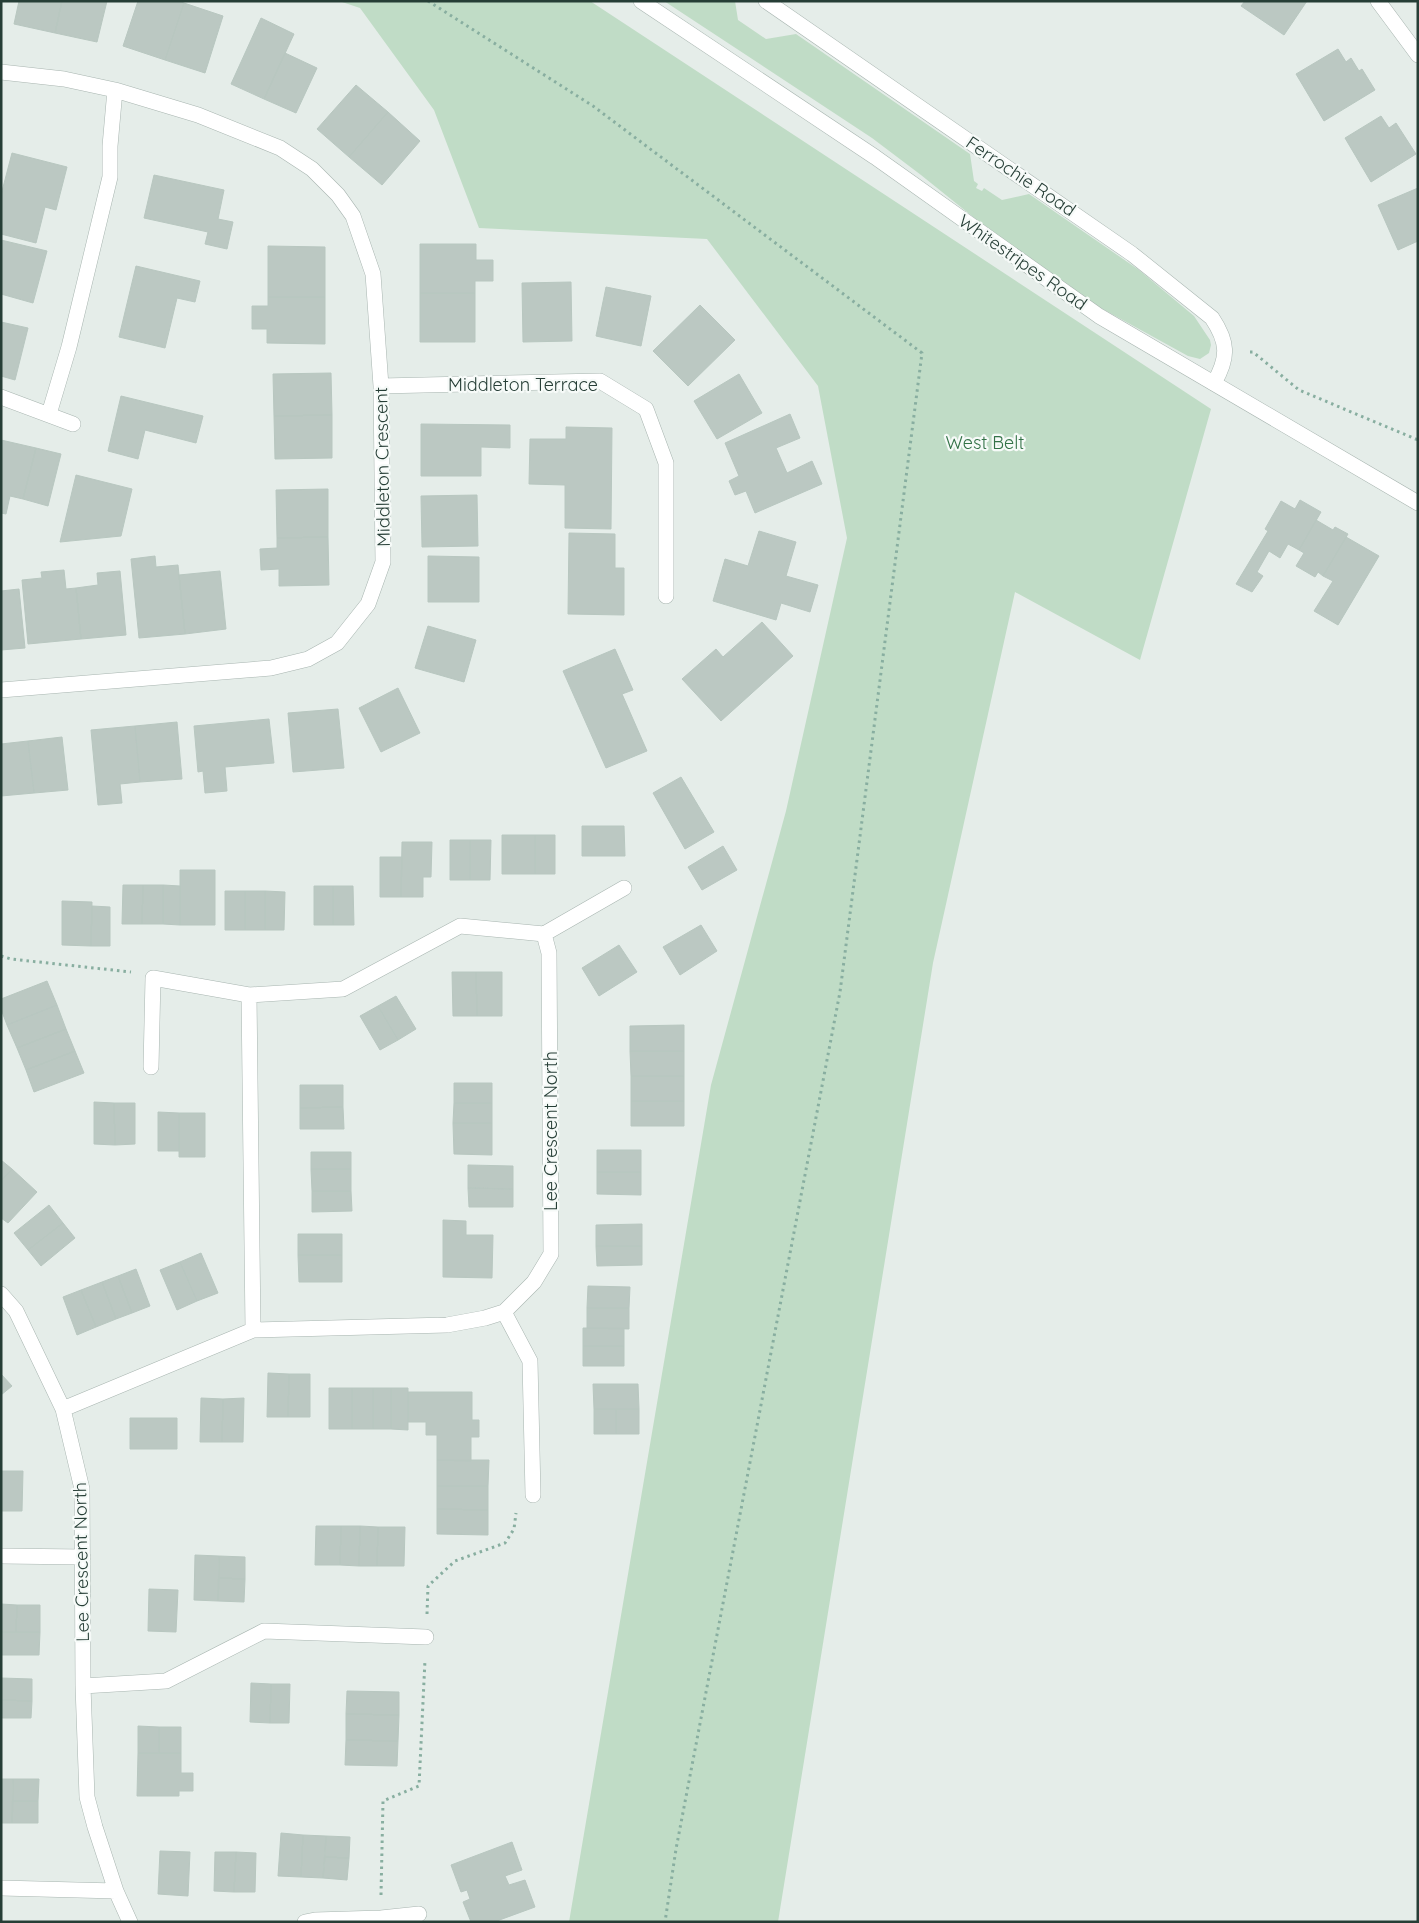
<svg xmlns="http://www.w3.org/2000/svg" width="1419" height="1923" viewBox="0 0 1419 1923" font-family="Quicksand,sans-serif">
	<rect width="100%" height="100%" fill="#e5ede9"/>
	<path fill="#c0dcc6" d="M339 1H590L1211 409 1140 660 1015 592 933 963 778 1922H569L711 1085 786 811 847 538 818 386 707 239 479 228 434 110 360 8Z
		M664 1H735L738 20 766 39 796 34 970 154 974 181 978 184 976 188 982 191 984 188 1002 200 1029 194 1139 270 1194 316 1210 340 1211 345 1209 353 1200 359 1188 356 1099 307 993 233 921 175 872 138Z"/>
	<path fill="#bbc8c2" stroke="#b8c7c0" d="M19 1H62L55 33 14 24Z
		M62 1H107L97 42 55 33Z
		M138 1H178L184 3 165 60 123 46Z
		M1245 1H1307L1284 35 1241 6Z
		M184 3 223 16 205 73 165 60Z
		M261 18 294 34 264 99 231 84Z
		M1338 49 1346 62 1351 58 1359 71 1362 69 1375 90 1324 121 1296 74Z
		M285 53 317 68 296 113 264 99Z
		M356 85 388 112 349 157 317 129Z
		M388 112 420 141 382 185 349 157Z
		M1381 116 1389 128 1396 123 1416 154 1371 182 1345 138Z
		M12 153 67 167 56 210 45 207 36 243 1 234V195Z
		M154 175 224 190 218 219 233 222 227 249 205 244 208 232 144 218Z
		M1418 188V241L1398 250 1378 205Z
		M1 240 47 251 33 303 1 294Z
		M420 244H476V260H493V281H475V293H420Z
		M268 246 325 247V297H268Z
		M136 266 200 281 195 302 177 298 165 348 119 337Z
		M571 282 572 341 523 342 522 283Z
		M606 287 651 296 641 346 596 336Z
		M420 293H475V342H420Z
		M268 297H325V344L267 343V329H252V306H268Z
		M700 305 735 340 688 386 653 351Z
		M1 322 28 328 15 380 1 376Z
		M331 373 332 415 274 416 273 374Z
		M739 374 762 413 717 439 694 401Z
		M121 396 203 416 196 443 145 430 138 459 108 451Z
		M790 414 800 438 776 448 787 473 812 461 822 484 755 513 746 491 735 495 729 481 739 476 725 443Z
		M332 415V458L275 459 274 416Z
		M421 424 510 425V448L481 447V476H421Z
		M566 427 612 428 611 529 565 528V485L529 484 530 439H566Z
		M1 440 36 448 23 499 10 496 6 514 1 513Z
		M36 448 61 454 48 506 23 499Z
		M76 475 132 489 121 536 60 542Z
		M328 489V537L277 538 276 490Z
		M477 495 478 546 422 547 421 496Z
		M1300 500 1321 512 1299 550 1288 544 1280 558 1269 551 1257 572 1263 576 1252 592 1236 584 1268 531 1265 529 1281 501 1295 509Z
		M1316 520 1333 530 1335 527 1348 534 1323 576 1318 572 1315 577 1296 566 1304 553 1299 550Z
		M759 531 796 542 786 576 818 585 810 612 781 603 776 620 713 601 725 559 748 566Z
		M569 533 615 534V568H624V615L568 614Z
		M328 537 329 585 279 586V569L261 570 260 549 277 548V538Z
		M1346 537 1379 556 1338 625 1314 611 1333 581 1323 576Z
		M155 556 156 567 178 565 185 634 139 638 131 559Z
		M428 556 479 557V602H428Z
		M64 570 66 589 76 588 81 639 28 644 22 580 42 578 41 572Z
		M120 571 126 635 81 639 76 588 98 585 97 573Z
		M220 571 226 629 185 634 179 575Z
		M19 589 25 648 1 650V591Z
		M762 622 793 656 721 721 682 679 716 649 723 657Z
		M428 626 476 640 464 682 415 668Z
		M615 649 633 690 622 694 647 751 606 768 563 671Z
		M398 688 420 733 381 752 359 708Z
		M338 709 344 768 293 772 288 713Z
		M269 719 274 763 225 767 227 791 205 793 203 771 198 772 194 726Z
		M177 722 182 779 140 782 135 726Z
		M135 726 140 782 120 784 122 803 98 805 91 730Z
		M62 737 68 790 34 793 28 741Z
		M28 741 34 793 1 796V744Z
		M681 777 714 832 685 849 653 793Z
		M582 826H624L625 856H582Z
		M502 835H535V874H502Z
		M535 835H555V874H535Z
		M450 840H470V880H450Z
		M470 840H491L490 880H470Z
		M402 842H432L431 877H423V897H401Z
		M723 846 737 870 702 890 688 867Z
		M380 857H402L401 897H380Z
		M180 870H215V925H180Z
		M123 885H143L142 924H122Z
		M143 885H163V924H142Z
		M163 885 180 886V925L163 924Z
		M314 886H333V925H314Z
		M333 886H353L354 925H333Z
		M225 891H245V930H225Z
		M245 891H265V930H245Z
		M265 891 285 892 284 930H265Z
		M62 901 92 902 91 946 62 945Z
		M92 906 110 907V946H91Z
		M701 925 717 951 680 975 663 947Z
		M619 945 637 972 599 996 582 968Z
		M452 972H476L477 1016H453Z
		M476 972H502V1016H477Z
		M47 981 57 1005 7 1025 1 1009V999Z
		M396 996 416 1029 398 1040 378 1006Z
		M57 1005 66 1029 17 1048 7 1025Z
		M378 1006 398 1040 380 1050 360 1016Z
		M684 1025V1051H630V1026Z
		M66 1029 75 1051 26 1070 17 1048Z
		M75 1051 84 1073 34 1092 26 1070Z
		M630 1051H684V1076H631Z
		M631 1076H684V1101H631Z
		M454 1083H492V1103H454Z
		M300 1085H343V1107L300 1108Z
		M631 1101H684V1126H631Z
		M94 1102 114 1103 115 1145 94 1144Z
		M114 1103H135V1144L115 1145Z
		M454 1103H492V1123H453Z
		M343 1107 344 1129H300V1108Z
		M158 1112 179 1113V1151H158Z
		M179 1113H205V1157H179Z
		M453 1123H492V1155L454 1154Z
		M597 1150H641V1172H597Z
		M311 1152H351V1169H311Z
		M1 1160 12 1169 1 1181Z
		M468 1165 513 1166V1189L468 1188Z
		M12 1169 37 1192 8 1223 1 1218V1181Z
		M311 1169H351V1191H312Z
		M597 1172H641V1195L597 1194Z
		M468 1188 513 1189V1207H469Z
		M312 1191H351L352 1211 312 1212Z
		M49 1205 63 1223 28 1250 14 1233Z
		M443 1220 466 1221V1235H493L492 1278 443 1277Z
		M63 1223 75 1238 41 1266 28 1250Z
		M642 1224V1246H596V1225Z
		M298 1234H342V1255H298Z
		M596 1246H642V1265L597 1266Z
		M201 1253 218 1293 197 1301 180 1262Z
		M298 1255H342V1282H299Z
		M180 1262 197 1301 177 1310 160 1270Z
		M136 1269 150 1306 132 1313 118 1276Z
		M118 1276 132 1313 116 1319 102 1282Z
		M102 1282 116 1319 96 1327 81 1290Z
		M588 1286 630 1287 629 1308H587Z
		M81 1290 96 1327 77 1335 63 1297Z
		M587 1308H629V1329L587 1328Z
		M583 1328H624V1346H583Z
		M583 1346H624V1366H583Z
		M268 1373 289 1374 288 1417H267Z
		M1 1374 12 1386 1 1395Z
		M289 1374H310V1417H288Z
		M593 1384H638L639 1409H594Z
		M329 1388H352V1429H329Z
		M352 1388H373V1429H352Z
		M373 1388H391V1429H373Z
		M391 1388H408V1430L391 1429Z
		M408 1392H472V1420H479V1437H471V1461L437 1460V1435H426V1422H408Z
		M201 1398 223 1399 222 1442H200Z
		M244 1398 243 1442H222L223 1399Z
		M594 1409H616V1434H594Z
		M616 1409H639V1434H616Z
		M130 1418H177V1449H130Z
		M437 1460H489L488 1486H437Z
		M1 1471H23L22 1511H1Z
		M437 1486H488V1510L437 1509Z
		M437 1509 488 1510V1535L437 1534Z
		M316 1526H341L340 1565H315Z
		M341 1526H360L359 1566 340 1565Z
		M360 1526 378 1527 377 1566H359Z
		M378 1527H405L404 1566H377Z
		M195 1555 219 1556 218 1601 194 1600Z
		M219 1556 245 1557V1579L219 1578Z
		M219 1578 245 1579 244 1602 218 1601Z
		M149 1589 178 1590 176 1632 148 1631Z
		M1 1604 17 1605 16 1632H1Z
		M17 1605H40V1632H16Z
		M1 1632H40L39 1655H1Z
		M1 1678 32 1679V1701L1 1700Z
		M251 1683 271 1684 270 1723 250 1722Z
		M271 1684H290L289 1723H270Z
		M347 1691 399 1692V1715L346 1714Z
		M1 1700 32 1701 31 1718H1Z
		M346 1714 399 1715 398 1741 346 1740Z
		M138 1726 159 1727V1753H138Z
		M159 1727H181V1753H159Z
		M346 1740 398 1741 397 1766 345 1765Z
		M138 1753H181V1773H193V1791H179V1796H137Z
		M1 1779H13L12 1823H1Z
		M13 1779H39L38 1801H13Z
		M13 1801H38V1823H12Z
		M281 1833 303 1835 301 1877 278 1876Z
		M303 1835 326 1836 323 1878 301 1877Z
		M326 1836 350 1837 349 1858 325 1857Z
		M512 1842 522 1870 505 1876 509 1885 525 1880 535 1907 494 1922H471L463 1902 470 1899 467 1890 461 1892 451 1865Z
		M160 1851 190 1852 188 1896 158 1894Z
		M215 1852H236L234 1892 214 1891Z
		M236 1852 256 1853 255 1892H234Z
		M325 1857 349 1858 347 1880 323 1878Z"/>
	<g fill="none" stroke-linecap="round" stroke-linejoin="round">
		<defs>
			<path id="minor" d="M766 1 1132 254 1212 318C1228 342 1229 357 1214 383
				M1378 1 1418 55
				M1 72 64 79 115 90 198 115 280 148 312 169 338 195 353 216 373 274 381 386 383 562 368 604 337 643 308 659 271 668 1 690
				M381 386 600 381 646 409 666 463V596
				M1 397 73 424
				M49 414 69 347 110 177V146L115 90
				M544 934 624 888
				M151 1067 153 978 249 995
				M1 1294 16 1311 63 1409 82 1489 83 1686 87 1797 95 1827 116 1891 130 1922
				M504 1312 530 1361 533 1495
				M63 1409 253 1330 447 1325 485 1318 504 1312 534 1282 551 1254 549 953 544 934 460 926 343 989 249 995 253 1330
				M1 1556 83 1557
				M83 1686 166 1681 264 1631 426 1637
				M1 1888 116 1891
				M305 1922 315 1920 381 1918 419 1914"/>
			<path id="tertiary" d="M641 1 875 157 1099 316 1418 503"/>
		</defs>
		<use href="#minor" stroke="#a8b5b0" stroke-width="16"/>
		<use href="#tertiary" stroke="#a8b5b0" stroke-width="16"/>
		<path stroke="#88aea0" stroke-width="3" stroke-dasharray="2.5 4" stroke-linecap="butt" d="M428 1 593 106 922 353 840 992 676 1849 665 1922
			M1250 352H1253L1299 390 1418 440
			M1 956 11 959 131 972
			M427 1614 428 1586 455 1561 505 1543 514 1529 516 1513
			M381 1895 383 1801 419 1786 425 1660"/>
		<use href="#minor" stroke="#fff" stroke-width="15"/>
		<use href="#tertiary" stroke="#fff" stroke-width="15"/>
	</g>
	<g text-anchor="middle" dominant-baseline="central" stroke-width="4.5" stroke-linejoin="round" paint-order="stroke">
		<g font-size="18" fill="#263e36" stroke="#f6faf8">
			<text transform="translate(1021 176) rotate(34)">Ferrochie Road</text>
			<text transform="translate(1023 262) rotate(35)">Whitestripes Road</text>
			<text x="523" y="384">Middleton Terrace</text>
			<text transform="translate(382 467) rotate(-91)">Middleton Crescent</text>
			<text transform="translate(550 1131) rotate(-90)">Lee Crescent North</text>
			<text transform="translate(81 1562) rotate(-91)">Lee Crescent North</text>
		</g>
		<g font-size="18" fill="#337247" stroke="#f6faf8">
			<text x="985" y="442">West Belt</text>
		</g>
	</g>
	<rect width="1419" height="1923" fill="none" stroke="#263e36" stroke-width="5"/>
</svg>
